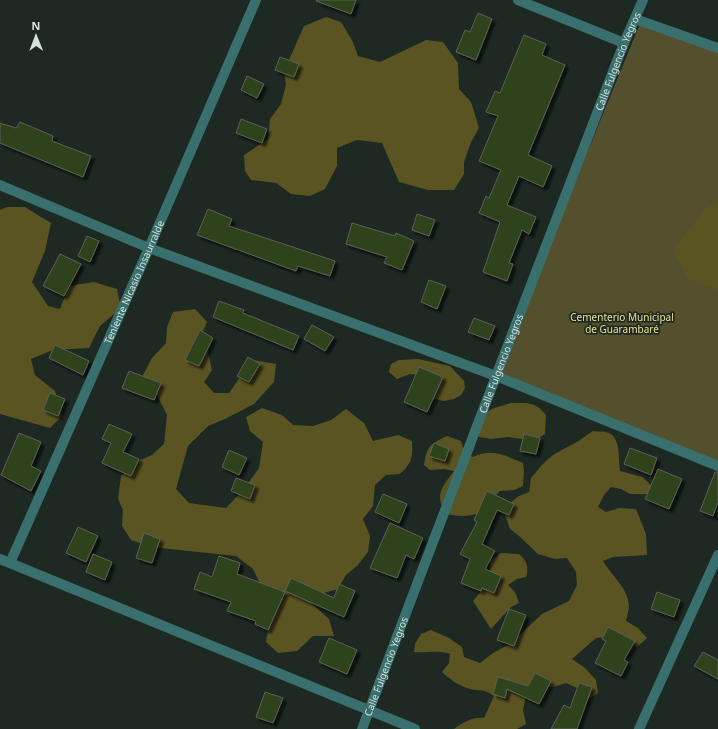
<svg xmlns="http://www.w3.org/2000/svg" width="718" height="729" viewBox="0 0 718 729" font-family="'Noto Sans',sans-serif">
	<defs>
		<filter id="shadow"><feDropShadow dx="3.5" dy="3.5" stdDeviation="1" flood-color="#0009"/></filter>
	</defs>
	<rect width="100%" height="100%" fill="#1e2923"/>
	<path fill="#54502e" d="M641 21 718 48V466L496 376Z"/>
	<path fill="#5a5422" d="M326 17 341 22 353 42 358 56 380 62 426 40 443 42 458 63 459 89 471 102 479 128 471 142 464 162V174L454 190H428L399 182 382 143 357 140 337 148V166L325 189 310 196 291 194 276 183 251 180 245 171 244 155 268 139 270 119 281 104 286 85 284 71 304 26Z
		M718 202V290L688 279 673 250 706 208Z
		M7 207H25L51 223 45 251 32 282 48 306 60 309 69 286 94 282 117 289 121 308 100 326 89 348 53 350 31 359 35 375 55 391 62 416 50 428 0 414V210Z
		M195 309 207 322 200 338 207 348 212 370 204 382 214 393H229L252 360 276 364 274 382 254 404 225 419 208 426 188 446 176 489 189 503 226 508 243 490 259 468 263 442 250 431 246 417 262 408 282 415 293 425 313 426 331 420 346 409 364 423 373 441 398 435 412 441C413 457 412 463 400 474L386 475 375 485 373 506 363 519 370 536 368 552 358 565 346 575 338 589 320 594 311 603 329 619 334 636H313L297 651 278 653 266 642 271 614 265 594 253 569 236 556 151 547 131 540 122 526 123 510 118 499 121 476 133 463 152 455 164 444 167 415 157 395 142 377 152 358 166 343 167 327 173 312Z
		M418 359 450 366 464 381 465 388 461 395 454 399 444 401 434 399 420 375 410 374 397 379 389 372 391 364 399 360Z
		M511 403C528 403 535 401 546 415L545 434 536 440 522 439 508 437 491 439 479 437 476 427C487 408 491 409 511 403Z
		M593 431C597 432 602 431 606 432 622 436 618 459 620 471L642 477 651 485 648 494H630L621 489 611 487 604 495 598 507 606 512 619 508 636 509 646 534 647 555 613 557 603 561C612 576 627 587 629 605 629 610 627 616 626 621L638 628 647 638 637 647 626 642 616 636 596 638 572 659 584 667 596 680 598 693 588 699 579 689 566 683 553 687H536L527 690 523 710 526 724 517 729H454C464 722 472 717 484 718L494 696C483 688 482 692 470 689 460 686 450 680 442 672L449 663 450 654C438 650 426 653 414 652L415 644 421 634 431 630 449 638 462 647 464 657 480 663 493 653 510 644 542 614 569 601 577 585 576 572 567 558 555 559 538 554 518 535 510 529 503 508 519 496 529 492 531 478C536 473 540 466 545 462 554 453 564 449 575 443 581 440 586 435 593 431Z
		M447 436 461 441 465 454 473 457C492 448 504 455 523 463L524 471 523 486 514 490 500 491C495 495 492 501 488 506 477 518 461 517 446 514 434 495 442 487 454 471L444 469 430 470 424 465C427 446 430 444 447 436Z
		M501 553 519 554C527 561 529 567 526 577L517 579 508 585 515 592 519 603 511 607 491 629 473 601C485 587 491 580 490 561Z"/>
	<path fill="#2e431b" stroke="#5b6157" filter="url(#shadow)" d="M317 0H356L351 14 316 1Z
		M478 13 492 19 476 60 456 52 465 30 470 32Z
		M524 35 546 44 542 55 565 65 528 155 552 166 543 187 519 176 507 205 536 217 529 234 522 230 509 263 513 264 507 281 483 272 500 222 479 213 486 196 489 198 501 170 479 161 498 116 486 112 495 91 500 93Z
		M280 57 299 64 294 77 275 70Z
		M247 76 264 84 257 98 241 90Z
		M241 119 267 129 262 143 236 133Z
		M20 122 53 136 52 141 91 156 83 177 0 143V123L16 128Z
		M208 209 232 219 229 226 335 261 330 276 298 266 296 271 197 235Z
		M417 214 435 220 429 236 412 230Z
		M352 223 395 236 396 233 414 241 402 270 384 263 387 257 346 244Z
		M87 236 99 241 90 262 78 256Z
		M60 254 81 264 64 296 43 286Z
		M429 280 446 286 437 309 421 302Z
		M219 301 244 310 243 313 299 336 293 350 213 317Z
		M474 318 495 326 489 340 468 332Z
		M312 325 334 337 325 351 304 339Z
		M200 330 213 338 199 366 185 360Z
		M55 345 89 361 83 375 49 358Z
		M248 357 260 364 249 382 237 376Z
		M419 367 443 377 427 412 404 402Z
		M129 371 161 383 154 400 122 388Z
		M50 393 65 399 58 416 43 410Z
		M109 424 132 434 123 452 139 459 131 476 102 463 111 443 102 439Z
		M19 433 41 442 31 466 41 471 31 491 1 475Z
		M524 434 540 438 536 454 520 451Z
		M434 443 449 449 445 461 429 456Z
		M630 448 657 458 651 475 624 464Z
		M229 450 247 458 239 475 222 467Z
		M658 469 682 479 669 509 645 499Z
		M715 472H718V502L713 516 700 511Z
		M236 478 255 485 250 499 231 491Z
		M487 491 514 504 509 515 497 510 482 544 495 551 485 569 501 576 494 593 482 588 481 591 461 583 470 559 460 554 477 522 474 520Z
		M383 494 407 504 399 523 375 512Z
		M390 523 423 538 414 559 406 555 397 578 370 568Z
		M78 527 98 536 86 562 66 553Z
		M144 533 160 539 152 563 136 558Z
		M93 554 112 562 105 580 86 572Z
		M219 556 240 563 237 574 285 592 268 630 255 624 256 621 227 611 231 602 194 589 200 572 212 577Z
		M291 578 334 598 339 584 355 591 344 617 285 591Z
		M657 592 680 600 674 617 651 609Z
		M509 609 526 615 514 646 497 640Z
		M608 627 635 641 624 660 628 662 621 676 595 663 606 641 602 639Z
		M329 638 357 650 347 674 319 662Z
		M703 652 718 660V679L694 666Z
		M535 673 551 681 539 704 507 689 505 698 493 694 498 677 528 686Z
		M579 683 592 687 577 729H551L564 705 570 708Z
		M265 692 283 698 273 723 256 717Z"/>
	<g fill="none" stroke-linecap="round" stroke-linejoin="round">
		<g stroke="#39706e" stroke-width="10">
			<path d="M518 0 624 43"/>
			<path d="M635 19 718 48"/>
			<path d="M0 185 149 248 496 376 718 466"/>
			<path d="M0 559 415 729"/>
			<path id="s1" d="M10 563 149 248 256 0"/>
			<path id="s2" d="M362 729 496 376 624 43 643 0"/>
			<path d="M639 729 718 555"/>
		</g>
	</g>
	<g text-anchor="middle" dominant-baseline="central" stroke-width="3.5" stroke-linejoin="round" paint-order="stroke">
		<g font-size="10" fill="#d9e0dc" stroke="#1e2923">
			<text stroke="none"><textPath href="#s2" startOffset="715">Calle Fulgencio Yegros</textPath></text>
			<text stroke="none"><textPath href="#s1" startOffset="307">Teniente Nicasio Insaurralde</textPath></text>
			<text stroke="none"><textPath href="#s2" startOffset="391">Calle Fulgencio Yegros</textPath></text>
			<text stroke="none"><textPath href="#s2" startOffset="67">Calle Fulgencio Yegros</textPath></text>
		</g>
		<g font-size="10" fill="#eae092" stroke="#1e2923">
			<text x="622" y="317">Cementerio Municipal<tspan x="622" dy="12">de Guarambaré</tspan></text>
		</g>
	</g>
	<g transform="translate(36 36) rotate(359)" stroke="#1e2923" stroke-width="3" paint-order="stroke">
	<path d="M0-3L7 15L0 10L-7 15Z" fill="#d9e0dc"/>
	<text y="-6" font-size="11" font-weight="bold" text-anchor="middle" fill="#d9e0dc">N</text>
	</g>
</svg>
